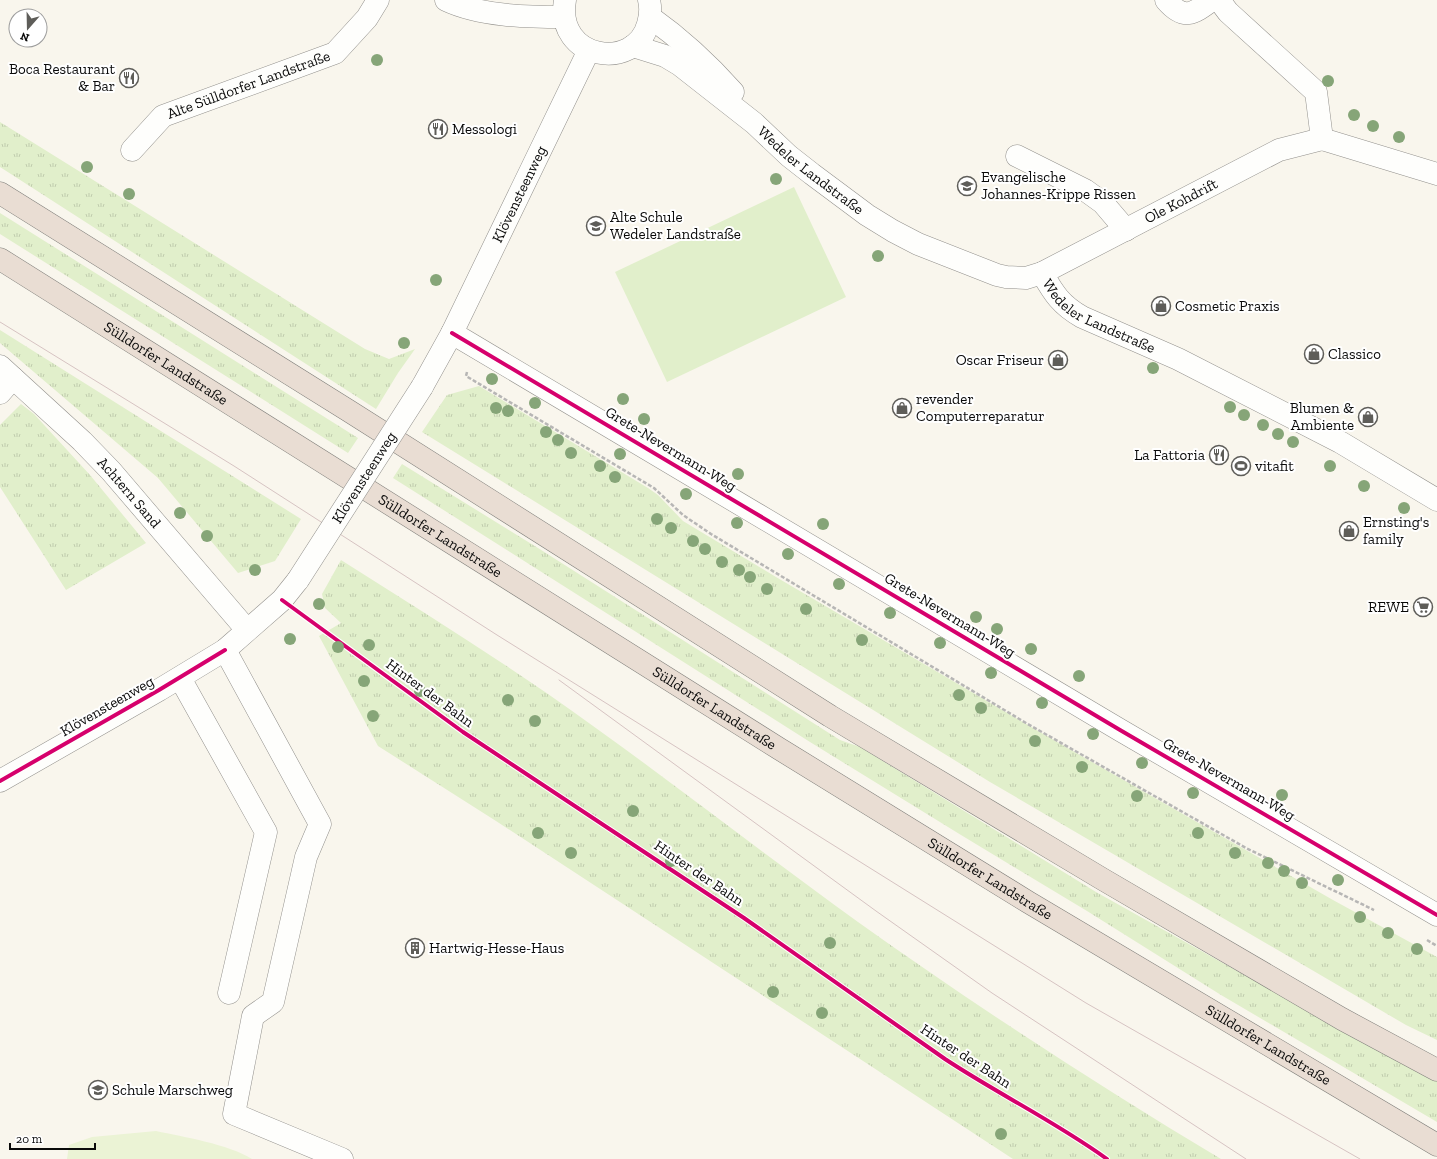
<svg xmlns="http://www.w3.org/2000/svg" width="1437" height="1159" viewBox="0 0 1437 1159" font-family="'Zilla Slab',serif">
	<defs>
		<pattern id="grass-tufts" width="24" height="20" patternUnits="userSpaceOnUse"><rect width="24" height="20" fill="#e1efcb"/><path d="M3 7l-1-3M5 7V3M7 7l1-3M15 17l-1-3M17 17v-4M19 17l1-3" fill="none" stroke="#c0ccad"/></pattern>
	</defs>
	<rect width="100%" height="100%" fill="#f9f6ed"/>
	<path fill="url(#grass-tufts)" d="M0 122 365 349 389 359 415 349 398 373 376 409 0 167Z
		M0 213 358 438 348 453 0 234Z
		M0 330 301 519 275 561 238 573 158 478 0 343Z
		M479 386 648 488 658 495 683 521 776 577 1045 735 1333 900 1437 957V1040L1406 1025 990 782 422 432 447 395Z
		M21 404 34 414 90 475 146 543 66 590 0 487V425Z
		M402 464 538 548 840 740 860 747 1096 892 1405 1065 1437 1081V1122L1221 995 1087 911 961 835 810 742 393 478Z
		M341 560C410 604 480 647 548 694 653 767 754 847 858 922 976 1006 1097 1085 1221 1159H1013L496 821 378 746 319 636 341 623 325 608 322 594Z"/>
	<path fill="#e1efcb" d="M794 187 846 297 667 382 615 272Z"/>
	<path fill="#ebf3d5" d="M156 1131C184 1137 228 1144 252 1159H67L69 1145 92 1137Z"/>
	<g fill="none" stroke-linecap="round" stroke-linejoin="round">
		<defs>
			<g id="minor">
				<path d="M446 0C480 16 526 17 564 17"/>
				<path d="M565 0C555 60 635 72 648 24 650 17 651 8 649 0"/>
				<path d="M1166 0C1184 21 1193 14 1212 0"/>
				<path d="M1219 0 1228 12 1316 92 1322 139"/>
				<path d="M650 17C681 39 708 64 733 92"/>
				<path id="s1" d="M633 46 665 56 680 65 754 123 789 156 812 174 867 215 893 231 918 244 997 275 1006 277 1026 278 1042 273 1279 150 1322 139"/>
				<path d="M1322 139 1437 174"/>
				<path id="s2" d="M132 150 163 116 335 53 367 18 378 0"/>
				<path d="M1017 156 1085 190 1103 203 1126 230"/>
				<path id="s3" d="M1042 273C1054 294 1061 305 1082 317L1178 359 1340 442 1437 500"/>
				<path d="M452 333 1120 730 1437 915"/>
				<path id="s4" d="M0 366 82 441 111 471 247 630"/>
				<path id="s5" d="M422 387 452 333 589 50"/>
				<path d="M0 393 13 378"/>
				<path d="M225 650 320 824 306 857 273 1002 253 1016 234 1114 342 1159"/>
				<path d="M180 678 266 832 229 993"/>
				<path d="M0 781 159 690 225 650 282 600 298 580"/>
			</g>
			<g id="highway">
				<path d="M0 193 349 411 830 716 1104 880 1342 1019 1437 1070"/>
				<path id="s6" d="M0 259 778 748 1028 902 1437 1145"/>
			</g>
		</defs>
		<use href="#minor" stroke="#92908c" stroke-width="23"/>
		<use href="#highway" stroke="#7f7e7a" stroke-width="23"/>
		<path stroke="#b7b6b5" stroke-width="2.5" stroke-dasharray="4 2" stroke-linecap="butt" d="M467 372 466 376 654 488 683 515 711 534 1026 723 1246 848 1374 910
			M1427 940 1437 946"/>
		<use href="#minor" stroke="#fefefc" stroke-width="22"/>
		<use href="#highway" stroke="#e9ddd3" stroke-width="22"/>
		<path stroke="#d6c3c2" stroke-width="1" d="M0 322 234 466 497 635 1086 1003 1360 1159
			M559 680 876 911 992 993 1246 1159"/>
		<defs>
			<g id="minor-bridge">
				<path id="s7" d="M298 580 422 387"/>
			</g>
		</defs>
		<use href="#minor-bridge" stroke="#92908c" stroke-width="23" stroke-linecap="butt"/>
		<use href="#minor-bridge" stroke="#fefefc" stroke-width="22"/>
		<defs>
			<path id="cycleway" d="M452 333 1120 730 1437 915
				M282 600 463 732 744 918 945 1059C998 1094 1056 1122 1107 1159
				M0 781 159 690 225 650"/>
		</defs>
		<use href="#cycleway" stroke="#fff" stroke-width="6"/>
		<use href="#cycleway" stroke="#d6006c" stroke-width="4"/>
	</g>
	<g fill="#86a578">
		<circle cx="377" cy="60" r="6"/>
		<circle cx="1328" cy="81" r="6"/>
		<circle cx="1354" cy="115" r="6"/>
		<circle cx="1373" cy="126" r="6"/>
		<circle cx="1399" cy="137" r="6"/>
		<circle cx="87" cy="167" r="6"/>
		<circle cx="776" cy="179" r="6"/>
		<circle cx="129" cy="194" r="6"/>
		<circle cx="878" cy="256" r="6"/>
		<circle cx="436" cy="280" r="6"/>
		<circle cx="404" cy="343" r="6"/>
		<circle cx="1153" cy="368" r="6"/>
		<circle cx="492" cy="379" r="6"/>
		<circle cx="623" cy="399" r="6"/>
		<circle cx="535" cy="403" r="6"/>
		<circle cx="1230" cy="407" r="6"/>
		<circle cx="496" cy="408" r="6"/>
		<circle cx="508" cy="411" r="6"/>
		<circle cx="1244" cy="415" r="6"/>
		<circle cx="644" cy="419" r="6"/>
		<circle cx="1263" cy="425" r="6"/>
		<circle cx="546" cy="432" r="6"/>
		<circle cx="1278" cy="434" r="6"/>
		<circle cx="558" cy="440" r="6"/>
		<circle cx="1293" cy="442" r="6"/>
		<circle cx="571" cy="453" r="6"/>
		<circle cx="620" cy="454" r="6"/>
		<circle cx="600" cy="466" r="6"/>
		<circle cx="1330" cy="466" r="6"/>
		<circle cx="738" cy="474" r="6"/>
		<circle cx="615" cy="477" r="6"/>
		<circle cx="1364" cy="486" r="6"/>
		<circle cx="686" cy="494" r="6"/>
		<circle cx="1404" cy="508" r="6"/>
		<circle cx="180" cy="513" r="6"/>
		<circle cx="657" cy="519" r="6"/>
		<circle cx="737" cy="523" r="6"/>
		<circle cx="823" cy="524" r="6"/>
		<circle cx="671" cy="528" r="6"/>
		<circle cx="207" cy="536" r="6"/>
		<circle cx="693" cy="541" r="6"/>
		<circle cx="705" cy="549" r="6"/>
		<circle cx="788" cy="554" r="6"/>
		<circle cx="722" cy="562" r="6"/>
		<circle cx="255" cy="570" r="6"/>
		<circle cx="739" cy="570" r="6"/>
		<circle cx="750" cy="577" r="6"/>
		<circle cx="839" cy="584" r="6"/>
		<circle cx="767" cy="589" r="6"/>
		<circle cx="319" cy="604" r="6"/>
		<circle cx="806" cy="609" r="6"/>
		<circle cx="890" cy="613" r="6"/>
		<circle cx="976" cy="617" r="6"/>
		<circle cx="997" cy="629" r="6"/>
		<circle cx="290" cy="639" r="6"/>
		<circle cx="862" cy="640" r="6"/>
		<circle cx="940" cy="643" r="6"/>
		<circle cx="369" cy="645" r="6"/>
		<circle cx="338" cy="647" r="6"/>
		<circle cx="1031" cy="649" r="6"/>
		<circle cx="991" cy="673" r="6"/>
		<circle cx="1079" cy="676" r="6"/>
		<circle cx="364" cy="681" r="6"/>
		<circle cx="420" cy="691" r="6"/>
		<circle cx="959" cy="695" r="6"/>
		<circle cx="508" cy="700" r="6"/>
		<circle cx="1042" cy="703" r="6"/>
		<circle cx="981" cy="708" r="6"/>
		<circle cx="373" cy="716" r="6"/>
		<circle cx="535" cy="721" r="6"/>
		<circle cx="1093" cy="734" r="6"/>
		<circle cx="1035" cy="741" r="6"/>
		<circle cx="1142" cy="763" r="6"/>
		<circle cx="1082" cy="767" r="6"/>
		<circle cx="1193" cy="793" r="6"/>
		<circle cx="1282" cy="795" r="6"/>
		<circle cx="1137" cy="796" r="6"/>
		<circle cx="633" cy="811" r="6"/>
		<circle cx="538" cy="833" r="6"/>
		<circle cx="1198" cy="833" r="6"/>
		<circle cx="571" cy="853" r="6"/>
		<circle cx="1235" cy="853" r="6"/>
		<circle cx="671" cy="861" r="6"/>
		<circle cx="1268" cy="863" r="6"/>
		<circle cx="1284" cy="871" r="6"/>
		<circle cx="1338" cy="880" r="6"/>
		<circle cx="1302" cy="883" r="6"/>
		<circle cx="1360" cy="917" r="6"/>
		<circle cx="1388" cy="933" r="6"/>
		<circle cx="830" cy="943" r="6"/>
		<circle cx="1417" cy="949" r="6"/>
		<circle cx="773" cy="992" r="6"/>
		<circle cx="822" cy="1013" r="6"/>
		<circle cx="1001" cy="1134" r="6"/>
	</g>
	<defs>
		<symbol id="restaurant-ring" viewBox="-11 -11 22 22"><circle r="9.5" fill="#fff" stroke="#5e5d59" stroke-width="1.5"/><path d="M-5-6h1v4h1v-4h1v4h1v-4h1v5L-1.5 .5V6h-2V.5L-5-1ZM5-6V6H3V1.5H1.5Q1.5-4 5-6Z" fill="#5e5d59"/></symbol>
		<symbol id="school-ring" viewBox="-11 -11 22 22"><circle r="9.5" fill="#fff" stroke="#5e5d59" stroke-width="1.5"/><path d="M0-5L7-2L0 1L-7-2ZM-4 1L0 2.5L4 1V4Q0 6-4 4Z" fill="#5e5d59"/></symbol>
		<symbol id="shop-ring" viewBox="-11 -11 22 22"><circle r="9.5" fill="#fff" stroke="#5e5d59" stroke-width="1.5"/><path d="M-5-2.5h2.3a2.7 3.5 0 0 1 5.4 0H5L5.5 6h-11ZM-1.5-2.5h3a1.5 2.3 0 0 0-3 0Z" fill="#5e5d59"/></symbol>
		<symbol id="stadium-ring" viewBox="-11 -11 22 22"><circle r="9.5" fill="#fff" stroke="#5e5d59" stroke-width="1.5"/><path d="M0-5a6.5 5 0 1 0 0 10a6.5 5 0 1 0 0-10ZM-3.5-1.8h7v3.6h-7Z" fill="#5e5d59"/></symbol>
		<symbol id="supermarket-ring" viewBox="-11 -11 22 22"><circle r="9.5" fill="#fff" stroke="#5e5d59" stroke-width="1.5"/><path d="M-6-5.5h2.5l.6 2H6L4.5 2H-2.5L-4.4-4H-6ZM-1.5 3.2a1.3 1.3 0 1 0 .1 0ZM3 3.2a1.3 1.3 0 1 0 .1 0Z" fill="#5e5d59"/></symbol>
		<symbol id="building-ring" viewBox="-11 -11 22 22"><circle r="9.5" fill="#fff" stroke="#5e5d59" stroke-width="1.5"/><path d="M-4-6H4V6H1V3H-1V6H-4ZM-2.5-4.3h1.7v1.8h-1.7ZM.8-4.3h1.7v1.8H.8ZM-2.5-1h1.7V.8h-1.7ZM.8-1h1.7V.8H.8Z" fill="#5e5d59"/></symbol>
	</defs>
	<g fill-rule="evenodd">
		<use href="#restaurant-ring" x="118" y="67" width="22" height="22"/>
		<use href="#restaurant-ring" x="427" y="118" width="22" height="22"/>
		<use href="#school-ring" x="956" y="175" width="22" height="22"/>
		<use href="#school-ring" x="585" y="215" width="22" height="22"/>
		<use href="#shop-ring" x="1150" y="295" width="22" height="22"/>
		<use href="#shop-ring" x="1303" y="343" width="22" height="22"/>
		<use href="#shop-ring" x="1047" y="349" width="22" height="22"/>
		<use href="#shop-ring" x="891" y="397" width="22" height="22"/>
		<use href="#shop-ring" x="1357" y="406" width="22" height="22"/>
		<use href="#restaurant-ring" x="1208" y="444" width="22" height="22"/>
		<use href="#stadium-ring" x="1230" y="455" width="22" height="22"/>
		<use href="#shop-ring" x="1338" y="520" width="22" height="22"/>
		<use href="#supermarket-ring" x="1412" y="596" width="22" height="22"/>
		<use href="#building-ring" x="404" y="937" width="22" height="22"/>
		<use href="#school-ring" x="87" y="1079" width="22" height="22"/>
	</g>
	<g text-anchor="middle" dominant-baseline="central" stroke-width="4" stroke-linejoin="round" paint-order="stroke">
		<g font-size="15" fill="#0a0a0a" stroke="#fff" text-anchor="start">
			<text x="115" y="69" text-anchor="end">Boca Restaurant<tspan x="115" dy="17">&amp; Bar</tspan></text>
			<text x="452" y="129">Messologi</text>
			<text x="981" y="177">Evangelische<tspan x="981" dy="17">Johannes-Krippe Rissen</tspan></text>
			<text x="610" y="217">Alte Schule<tspan x="610" dy="17">Wedeler Landstraße</tspan></text>
			<text x="1175" y="306">Cosmetic Praxis</text>
			<text x="1328" y="354">Classico</text>
			<text x="1044" y="360" text-anchor="end">Oscar Friseur</text>
			<text x="916" y="399">revender<tspan x="916" dy="17">Computerreparatur</tspan></text>
			<text x="1354" y="408" text-anchor="end">Blumen &amp;<tspan x="1354" dy="17">Ambiente</tspan></text>
			<text x="1205" y="455" text-anchor="end">La Fattoria</text>
			<text x="1255" y="466">vitafit</text>
			<text x="1363" y="522">Ernsting's<tspan x="1363" dy="17">family</tspan></text>
			<text x="1409" y="607" text-anchor="end">REWE</text>
			<text x="429" y="948">Hartwig-Hesse-Haus</text>
			<text x="112" y="1090">Schule Marschweg</text>
		</g>
		<g font-size="15" fill="#0a0a0a" stroke="#fff">
			<text stroke="none"><textPath href="#s2" startOffset="137">Alte Sülldorfer Landstraße</textPath></text>
			<text stroke="none"><textPath href="#s1" startOffset="219">Wedeler Landstraße</textPath></text>
			<text stroke="none"><textPath href="#s5" startOffset="216">Klövensteenweg</textPath></text>
			<text stroke="none"><textPath href="#s1" startOffset="637">Ole Kohdrift</textPath></text>
			<text stroke="none"><textPath href="#s3" startOffset="74">Wedeler Landstraße</textPath></text>
			<text stroke="none"><textPath href="#s6" startOffset="196">Sülldorfer Landstraße</textPath></text>
			<text transform="translate(671 449) rotate(31)">Grete-Nevermann-Weg</text>
			<text stroke="none"><textPath href="#s7" startOffset="122">Klövensteenweg</textPath></text>
			<text stroke="none"><textPath href="#s4" startOffset="181">Achtern Sand</textPath></text>
			<text stroke="none"><textPath href="#s6" startOffset="520">Sülldorfer Landstraße</textPath></text>
			<text transform="translate(950 615) rotate(31)">Grete-Nevermann-Weg</text>
			<text transform="translate(430 693) rotate(36)">Hinter der Bahn</text>
			<text transform="translate(107 706) rotate(-30)">Klövensteenweg</text>
			<text stroke="none"><textPath href="#s6" startOffset="844">Sülldorfer Landstraße</textPath></text>
			<text transform="translate(1229 779) rotate(30)">Grete-Nevermann-Weg</text>
			<text transform="translate(699 873) rotate(34)">Hinter der Bahn</text>
			<text stroke="none"><textPath href="#s6" startOffset="1168">Sülldorfer Landstraße</textPath></text>
			<text stroke="none"><textPath href="#s6" startOffset="1492">Sülldorfer Landstraße</textPath></text>
			<text transform="translate(966 1056) rotate(33)">Hinter der Bahn</text>
		</g>
	</g>
	<g transform="translate(28 28) rotate(200)"><circle r="19" fill="#ffffff" stroke="#9d9d9d"/>
	<path d="M0-3L7 15L0 10L-7 15Z" fill="#5e5d59"/>
	<text y="-6" font-size="11" font-weight="bold" text-anchor="middle" fill="#0a0a0a">N</text>
	</g>
	<path d="M10 1143v6h85v-6" fill="none" stroke="#0a0a0a" stroke-width="2"/>
	<text x="16" y="1143" font-size="12" fill="#0a0a0a" stroke="#ffffff" stroke-width="3" paint-order="stroke">20 m</text>
</svg>
